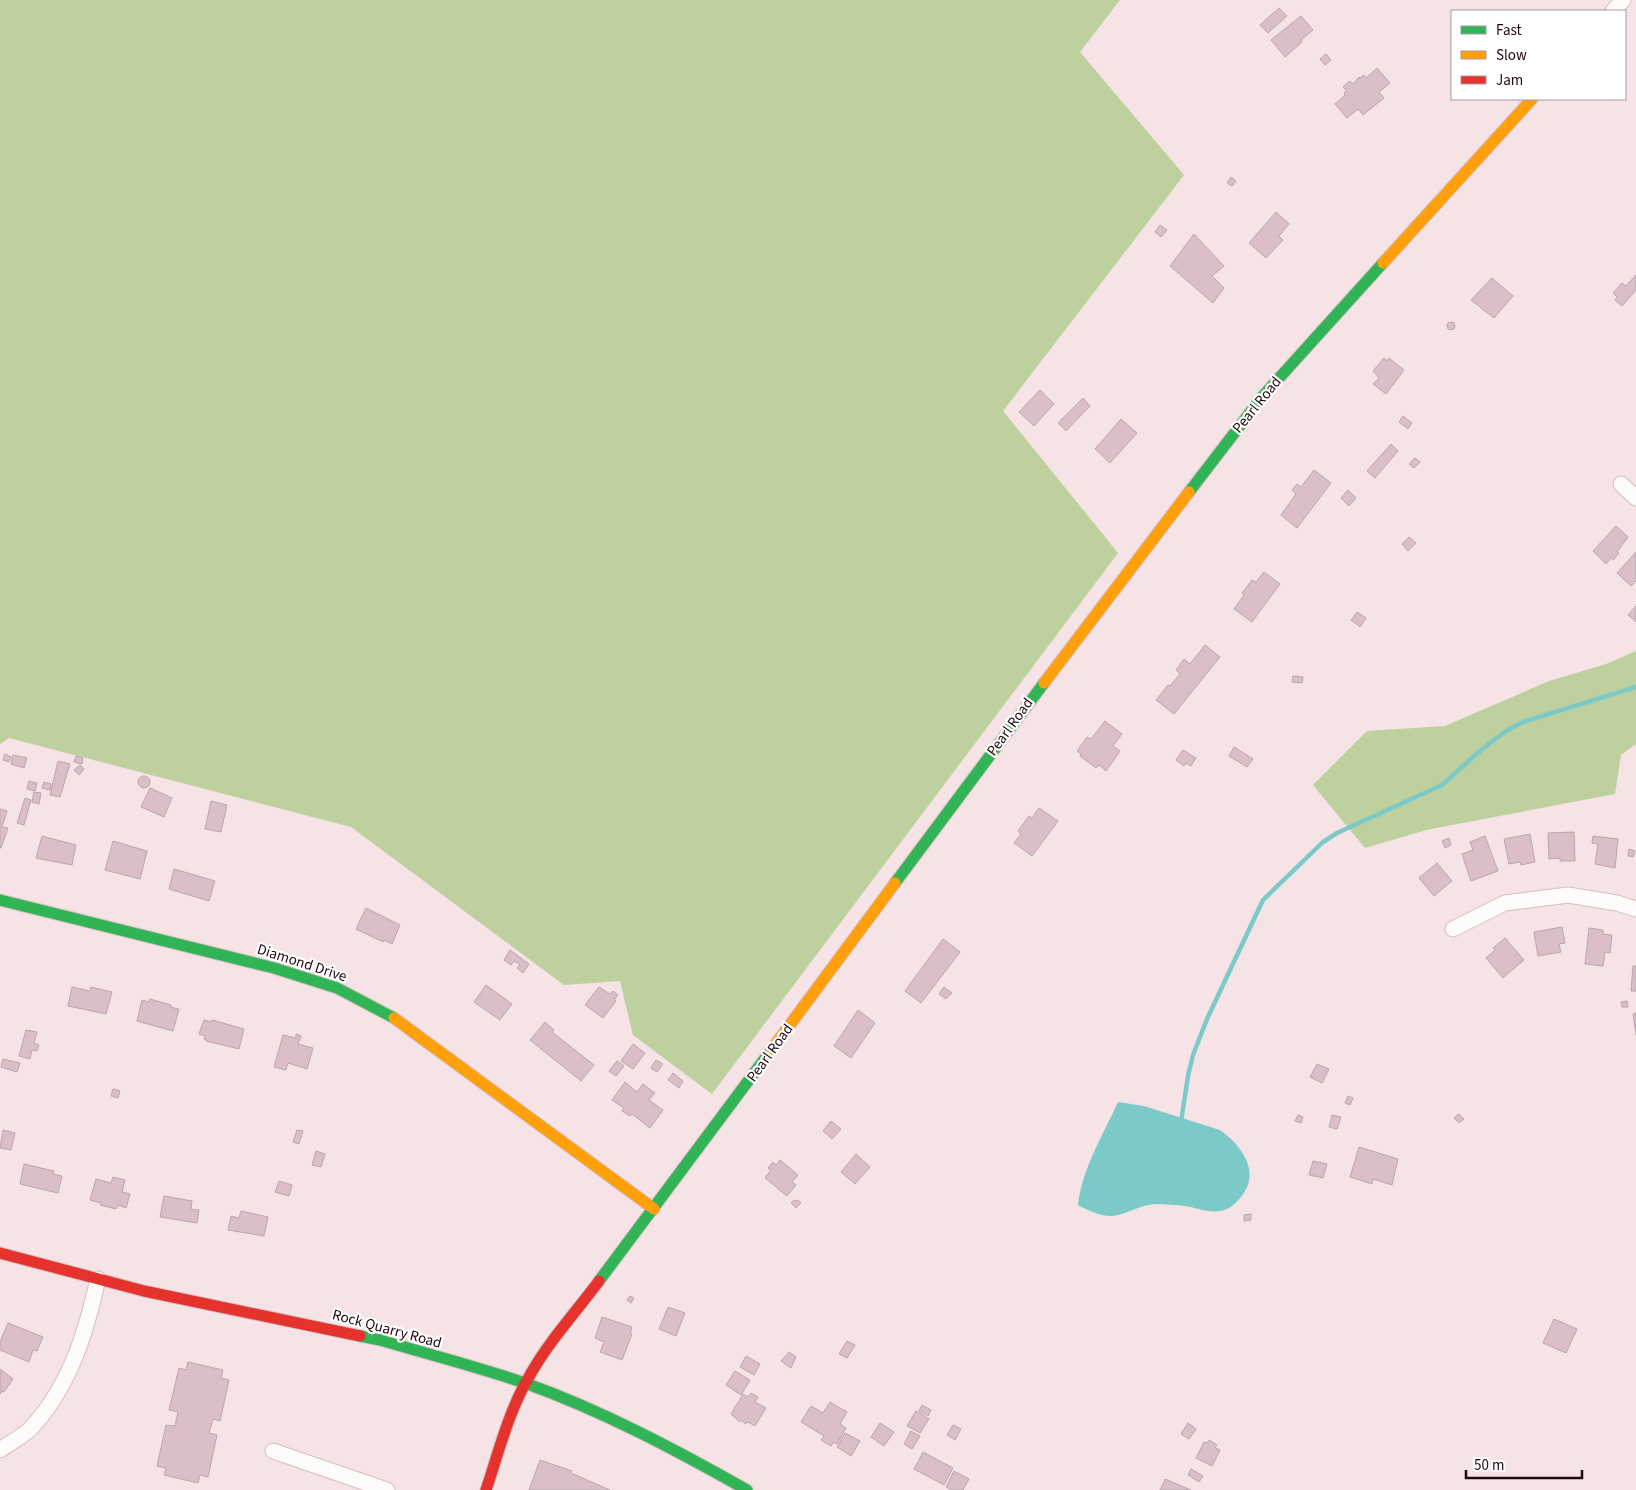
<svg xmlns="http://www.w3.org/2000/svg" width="1636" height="1490" viewBox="0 0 1636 1490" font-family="'Source Sans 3',sans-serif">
	<rect width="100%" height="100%" fill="#f5e3e5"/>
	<path fill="#bed09e" d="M0 0H1120L1080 52 1184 175 1003 411 1118 553 712 1094 633 1035 620 981 564 985 351 827 9 738 0 744Z
		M1636 651V744L1621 755 1615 794 1426 830 1365 848 1313 785 1367 731 1445 726 1549 681 1606 664Z"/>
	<path fill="#7ccac8" d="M1118 1102 1144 1106 1220 1130C1241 1145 1262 1172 1241 1197 1236 1203 1229 1210 1220 1211 1208 1213 1197 1208 1185 1206 1176 1205 1164 1204 1155 1204 1141 1205 1130 1212 1118 1215 1105 1219 1089 1211 1078 1205 1082 1169 1103 1135 1118 1102Z"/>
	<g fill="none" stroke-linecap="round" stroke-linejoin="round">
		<path stroke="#7ccac8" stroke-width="4.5" d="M1181 1122 1188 1076 1193 1055 1207 1019 1263 900 1323 842 1337 833 1442 785 1481 750 1506 731 1523 722 1636 687"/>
	</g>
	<path fill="#dabfc9" stroke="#bba6ad" d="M1279 8 1287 16 1268 33 1260 25Z
		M1301 16 1313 30 1301 40 1302 42 1285 57 1271 40Z
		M1326 54 1331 60 1325 65 1320 59Z
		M1377 68 1390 83 1379 92 1384 98 1363 115 1358 109 1347 118 1335 104 1345 95 1344 93 1347 91 1343 87 1350 81 1353 84 1359 77 1360 78 1364 75 1366 78Z
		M1231 177 1236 181 1232 186 1227 183Z
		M1276 212 1289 224 1279 236 1283 240 1266 258 1249 243Z
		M1160 225 1167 230 1161 237 1155 232Z
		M1194 234 1224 266 1212 276 1224 288 1213 303 1170 266Z
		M1636 275V290L1622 306 1615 300 1617 297 1613 293 1622 283 1626 286Z
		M1492 278 1513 296 1494 318 1471 300Z
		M1447 326a4 4 0 1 1 8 0a4 4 0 1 1-8 0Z
		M1384 358 1387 361 1389 358 1404 370 1386 394 1373 384 1379 378 1373 371Z
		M1040 390 1054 404 1034 426 1019 412Z
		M1083 398 1090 406 1066 431 1058 423Z
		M1403 416 1412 423 1408 429 1399 422Z
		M1121 419 1137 433 1110 463 1095 449Z
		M1391 444 1398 451 1375 478 1367 471Z
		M1415 458 1420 462 1414 468 1409 464Z
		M1314 470 1331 483 1297 528 1281 515 1296 494 1292 490 1297 484 1301 487Z
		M1348 490 1356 498 1349 506 1341 498Z
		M1616 526 1628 537 1617 552 1619 553 1613 560 1611 558 1606 564 1593 551Z
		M1409 537 1416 543 1408 551 1402 544Z
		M1636 552V581L1631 586 1617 573Z
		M1264 572 1280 584 1252 622 1234 609 1244 595 1242 593 1252 580 1256 582Z
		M1636 606V622L1628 615Z
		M1357 612 1366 618 1360 627 1351 620Z
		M1205 645 1220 657 1174 714 1156 700 1168 685 1170 686 1180 674 1176 670 1184 659 1190 664Z
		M1293 676 1303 677 1302 683 1292 682Z
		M1105 721 1122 734 1113 746 1120 751 1106 771 1099 765 1096 768 1080 756 1081 754 1077 751 1087 737 1091 739Z
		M1234 747 1253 759 1247 767 1229 756Z
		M1183 750 1196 758 1191 766 1186 763 1184 766 1176 760Z
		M5 754 11 757 9 762 3 760Z
		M13 755 27 758 24 768 11 764Z
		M76 756 83 758 82 764 74 762Z
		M58 761 70 764 60 797 50 795Z
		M80 765 84 769 79 775 74 770Z
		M138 782a6 6 0 1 1 12 0a6 6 0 1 1-12 0Z
		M29 781 37 783 35 791 27 789Z
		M44 782 51 784 50 790 42 788Z
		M150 788 172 798 164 817 141 807Z
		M34 792 41 793 39 804 32 802Z
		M25 798 31 800 24 825 17 823Z
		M211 801 227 805 221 832 205 829Z
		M1039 808 1058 821 1032 856 1014 843 1021 834 1018 831 1029 816 1032 818Z
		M0 809 7 811 2 827 8 828 1 848H0Z
		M1574 832 1575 861H1560V858L1549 859 1548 833Z
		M1530 834 1535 862 1521 865 1520 862 1509 864 1504 839Z
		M42 836 76 845 72 865 36 858Z
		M1485 836 1498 871 1471 881 1462 854 1473 850 1470 842Z
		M1593 836 1618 839 1615 868 1595 864 1598 844 1592 843Z
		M1449 838 1451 845 1445 848 1442 841Z
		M113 841 147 851 140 879 105 870Z
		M1629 849 1635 851 1633 857 1628 856Z
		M1437 863 1452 881 1434 896 1419 878Z
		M174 869 215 881 209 901 169 889Z
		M366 908 400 925 392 944 384 940 383 942 356 929Z
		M1562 927 1565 943 1559 944 1561 952 1538 956 1534 932Z
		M1589 928 1603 930V934L1612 935 1610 953 1605 952 1603 966 1585 964Z
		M1505 938 1524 960 1503 978 1486 958 1495 950 1493 948Z
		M943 939 960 952 921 1003 905 991Z
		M510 950 529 964 523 973 517 968 520 965 514 961 511 965 504 960Z
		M1633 966H1636V991H1631Z
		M486 985 512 1004 500 1020 474 1002Z
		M72 987 90 991 91 987 112 992 106 1014 68 1006Z
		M599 987 610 994 613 991 618 995 614 1000 616 1001 603 1018 585 1005Z
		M944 987 952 993 946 999 939 994Z
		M150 999 171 1005 170 1007 179 1009 173 1031 137 1021 142 1000 149 1002Z
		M1627 1001 1628 1007H1622L1621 1002Z
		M858 1010 875 1023 851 1058 834 1046Z
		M1635 1013H1636V1035L1633 1014Z
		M204 1020 211 1022 212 1020 244 1029 239 1049 206 1041 207 1040 204 1039 205 1036 199 1034Z
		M545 1022 554 1030 552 1032 594 1065 581 1081 530 1040Z
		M26 1030 37 1032 34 1043 39 1045 37 1051 32 1050 30 1059 19 1056Z
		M296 1034 301 1036 298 1044 313 1048 307 1069 288 1063 286 1070 274 1067 283 1035 296 1038Z
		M633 1044 645 1053 633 1069 621 1061Z
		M3 1059 20 1063 17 1072 1 1067Z
		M656 1060 663 1064 657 1072 651 1068Z
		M617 1061 624 1066 616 1076 609 1071Z
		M1317 1064 1329 1069 1322 1083 1310 1077Z
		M673 1073 683 1081 679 1088 668 1080Z
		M625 1082 637 1092 643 1084 655 1093 649 1100 663 1110 650 1128 632 1114 630 1116 622 1111 624 1108 612 1100Z
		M113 1089 120 1091 118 1098 111 1096Z
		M1348 1096 1353 1098 1350 1105 1345 1103Z
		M1459 1114 1464 1119 1459 1123 1454 1118Z
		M1298 1115 1303 1117 1301 1123 1295 1121Z
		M1332 1115 1341 1117 1337 1129 1329 1127Z
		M831 1121 841 1129 832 1139 823 1131Z
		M3 1130 15 1133 11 1150 0 1148Z
		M297 1130 303 1131 299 1144 293 1142Z
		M1359 1147 1398 1159 1392 1185 1373 1179 1372 1184 1350 1177Z
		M316 1151 325 1154 321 1167 312 1165Z
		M856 1154 870 1167 855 1184 841 1172Z
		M780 1160 798 1175 792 1182 796 1185 787 1196 765 1178 771 1170 768 1168 773 1162 776 1165Z
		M1313 1161 1327 1164 1323 1178 1309 1175Z
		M24 1164 54 1171 53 1174 62 1176 58 1193 20 1184Z
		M113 1177 125 1180 122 1192 130 1194 126 1208 118 1205 116 1209 100 1205 101 1203 90 1200 96 1179 111 1183Z
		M279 1181 292 1185 289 1196 275 1192Z
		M164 1196 192 1201 191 1209 199 1210 197 1223 160 1217Z
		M798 1200 801 1203 796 1208 791 1203 793 1201Z
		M241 1211 268 1217 264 1236 228 1230 231 1216 239 1218Z
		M1251 1214V1220L1244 1221V1215Z
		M630 1296 634 1298 631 1303 627 1300Z
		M668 1307 685 1313 676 1336 659 1329Z
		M602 1317 632 1327 630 1333 632 1334 622 1360 600 1352 604 1342 595 1338Z
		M1554 1319 1577 1329 1566 1353 1543 1343Z
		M8 1323 43 1337 37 1351 33 1350 29 1362 0 1350V1342Z
		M847 1341 855 1345 847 1358 839 1354Z
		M789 1352 796 1357 791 1368 781 1361Z
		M746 1356 760 1364 754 1375 740 1367Z
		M188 1362 223 1370 221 1378 229 1380 220 1421 213 1419 209 1433 217 1435 208 1477 200 1475 198 1483 164 1475 166 1468 157 1466 166 1425 175 1426 178 1412 169 1410 179 1368 186 1370Z
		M0 1369 13 1379 4 1392 2 1391 0 1394Z
		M735 1371 750 1380 741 1395 726 1385Z
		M751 1393 758 1397 755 1402 766 1408 755 1426 748 1422 746 1424 741 1420 740 1422 731 1414 743 1394 748 1397Z
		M830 1402 847 1412 840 1424 846 1428 837 1444 834 1442 831 1446 821 1440 824 1436 801 1422 811 1406 823 1413Z
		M922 1405 931 1410 928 1416 919 1411Z
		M916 1411 929 1419 920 1433 907 1426Z
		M880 1423 894 1432 884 1446 871 1437Z
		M1188 1423 1196 1429 1189 1439 1181 1434Z
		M953 1425 961 1429 955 1440 947 1435Z
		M911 1431 920 1436 912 1449 904 1444Z
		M845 1433 860 1441 851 1456 837 1447Z
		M1209 1440 1217 1445 1215 1448 1220 1450 1212 1466 1196 1458 1204 1442 1207 1443Z
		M923 1452 953 1468 944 1485 914 1469Z
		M540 1460 572 1471 571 1473 610 1490H529Z
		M1191 1469 1203 1476 1199 1482 1188 1475Z
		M954 1471 969 1479 963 1490H952L946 1487Z
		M1165 1480V1479L1191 1490H1160Z"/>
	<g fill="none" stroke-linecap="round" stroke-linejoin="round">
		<defs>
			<path id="street" d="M1613 11 1623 0
				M1621 484 1636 498
				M1453 929 1505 903 1568 895 1617 903 1636 909
				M0 1450C11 1442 26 1435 34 1425 71 1383 86 1332 98 1279
				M273 1451 387 1490"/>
			<path id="fast" d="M1189 492 1262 397 1383 263
				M895 883 1044 683
				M0 900 274 968 337 988 394 1018
				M599 1281 772 1049
				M360 1336 380 1340C428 1354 478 1367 525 1383 603 1411 676 1450 747 1490"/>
			<path id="slow" d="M1383 263 1532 99
				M1044 683 1189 492
				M394 1018 654 1209
				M772 1049 895 883"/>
			<path id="jam" d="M0 1253 144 1291 360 1336
				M486 1490C499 1451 509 1410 530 1375 549 1341 576 1312 599 1281"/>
		</defs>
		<use href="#street" stroke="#d5bec1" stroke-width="17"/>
		<use href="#fast" stroke="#d5bec1" stroke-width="13"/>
		<use href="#slow" stroke="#d5bec1" stroke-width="13"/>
		<use href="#jam" stroke="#d5bec1" stroke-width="13"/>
		<use href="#street" stroke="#fefbfb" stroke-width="15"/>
		<use href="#fast" stroke="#30b455" stroke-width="11"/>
		<use href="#slow" stroke="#ff9f0a" stroke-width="11"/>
		<use href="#jam" stroke="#e5322d" stroke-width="11"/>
	</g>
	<g text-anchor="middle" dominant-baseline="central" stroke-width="4.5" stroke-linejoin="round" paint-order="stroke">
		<g font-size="15" fill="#21070c" stroke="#fff">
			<text transform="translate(1257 405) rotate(-51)">Pearl Road</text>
			<text transform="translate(1010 727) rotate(-54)">Pearl Road</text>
			<text transform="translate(302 963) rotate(18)">Diamond Drive</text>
			<text transform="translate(770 1053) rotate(-54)">Pearl Road</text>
			<text transform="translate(387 1329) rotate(15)">Rock Quarry Road</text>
		</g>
	</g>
	<rect x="1451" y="10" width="175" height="90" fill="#ffffff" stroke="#a69c9e"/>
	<rect x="1461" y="26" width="25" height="8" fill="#30b455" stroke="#a69c9e"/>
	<text x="1496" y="35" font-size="15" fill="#21070c">Fast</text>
	<rect x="1461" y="51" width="25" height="8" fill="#ff9f0a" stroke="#a69c9e"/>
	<text x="1496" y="60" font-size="15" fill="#21070c">Slow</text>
	<rect x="1461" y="76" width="25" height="8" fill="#e5322d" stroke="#a69c9e"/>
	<text x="1496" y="85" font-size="15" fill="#21070c">Jam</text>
	<path d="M1466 1470v8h116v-8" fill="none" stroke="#21070c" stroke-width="2.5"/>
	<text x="1474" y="1470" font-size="15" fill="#21070c" stroke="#ffffff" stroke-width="4" paint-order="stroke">50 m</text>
</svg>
